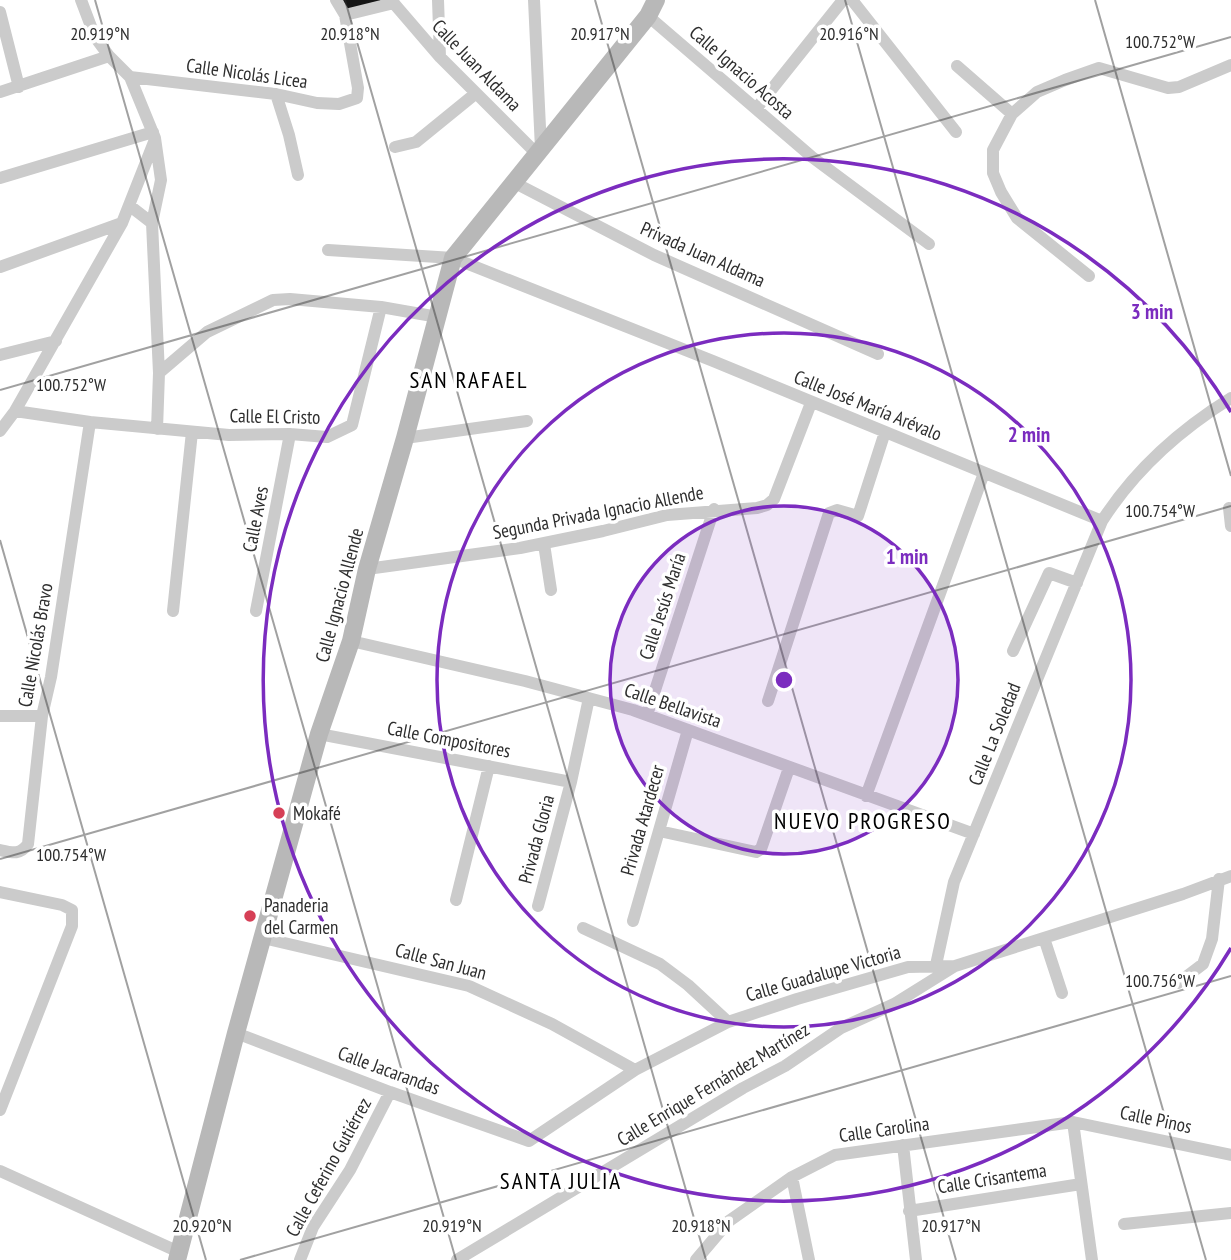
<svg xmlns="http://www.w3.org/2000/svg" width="1231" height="1260" viewBox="0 0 1231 1260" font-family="'PT Sans Narrow',sans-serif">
	<rect width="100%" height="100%" fill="#fff"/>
	<path fill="#151515" d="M343 0H380L384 4 345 12Z"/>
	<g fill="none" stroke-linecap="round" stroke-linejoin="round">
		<path stroke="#cbcbcb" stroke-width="12" d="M81 0 95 37 109 56 130 77 155 138 161 180 152 223 159 373 157 429
			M391 0 440 57 537 154
			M438 0 440 57
			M534 0 541 149
			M852 0 956 132
			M0 12 19 87
			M345 15 394 3
			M648 16 812 157 929 244
			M957 66 1012 114
			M130 77 276 94 317 103 339 104 357 98 358 88 345 15 336 0
			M0 92 109 56
			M276 94 289 135 298 175
			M756 109 843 0
			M395 147 416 142 475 94
			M0 178 153 132
			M515 183 654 255 878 354
			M130 206 152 223
			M328 250 453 258 713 361 1102 521
			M0 267 122 223
			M1089 276 1017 218 1001 192 993 173V150L1012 114 1037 92 1065 80 1099 68 1168 88 1179 87 1231 65
			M0 355 56 341
			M159 373 207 332 273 300 290 299 381 307 438 317
			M15 411 90 422 229 435 290 434 327 437 352 425 381 307
			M0 431 15 411 122 223 154 142
			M405 438 527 421
			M1229 508 1231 526
			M544 544 551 590
			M367 569 520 548 603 531 667 515 757 508 767 505 774 499 811 403
			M173 611 192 432
			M256 611 290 434
			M351 641 525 681 633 710 974 834
			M1013 651 1049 573 1077 583
			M768 701 829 513 837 510 858 516 885 432
			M647 715 714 509
			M0 716H42
			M319 734 571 782
			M866 796 984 473
			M659 831 756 852 761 849 789 768
			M0 850C13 853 20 855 28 844L42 716 51 677 90 422
			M0 892 62 905 72 910V926L0 1110
			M456 900 489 766
			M538 906 571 782 589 698
			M633 921 688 730
			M583 928 660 964 688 985 728 1022
			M263 938 469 986 552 1024 635 1070
			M1044 938 1062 993
			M936 965 954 882 1102 521C1134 471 1181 429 1231 398
			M1178 983 1203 964 1212 939 1219 879
			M236 1033 390 1092 529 1141 635 1070 728 1022 797 999 908 967 955 966 1183 894 1231 876
			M1073 1122 1092 1260
			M903 1145 916 1260
			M0 1171 179 1252
			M792 1177 809 1260
			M909 1211 1081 1184
			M1124 1224 1231 1213
			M300 1260 313 1227 350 1170 390 1092
			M457 1260 743 1088 785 1066 841 1028 894 1004 955 966
			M696 1260 729 1221 792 1177 835 1155 1073 1122 1231 1155"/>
		<path stroke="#b8b8b8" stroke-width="18" d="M177 1260 236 1033 319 734 351 641 367 569 405 438 453 258 648 16 656 0"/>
	</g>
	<path fill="none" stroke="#2e2e2e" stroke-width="2" stroke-opacity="0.45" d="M95 0 456 1260M345 0 706 1260M595 0 956 1260M845 0 1206 1260M1095 0 1231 476M0 390 1231 37M0 540 206 1260M0 859 1231 506M240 1260 1231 976"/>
	<circle cx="784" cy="680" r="174" fill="#7b2cbf" fill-opacity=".12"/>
	<g fill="none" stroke="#7b2cbf" stroke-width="3.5">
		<circle cx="784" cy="680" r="174"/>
		<circle cx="784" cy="680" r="347"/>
		<path d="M1231 948A521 521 0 1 1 1231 412"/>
	</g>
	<g fill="#d63f56" stroke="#fff" stroke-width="2.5">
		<circle cx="279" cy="813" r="7"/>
		<circle cx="250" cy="916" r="7"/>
	</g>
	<g text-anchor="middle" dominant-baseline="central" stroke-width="7" stroke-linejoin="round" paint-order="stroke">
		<g font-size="19" fill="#2e2e2e" stroke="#fff">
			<text transform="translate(477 65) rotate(46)">Calle Juan Aldama</text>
			<text transform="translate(742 72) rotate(41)">Calle Ignacio Acosta</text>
			<text transform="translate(247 73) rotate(8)">Calle Nicolás Licea</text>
			<text transform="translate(703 254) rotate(24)">Privada Juan Aldama</text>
			<text transform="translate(868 405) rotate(22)">Calle José María Arévalo</text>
			<text transform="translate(275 416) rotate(1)">Calle El Cristo</text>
			<text transform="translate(598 512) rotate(-11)">Segunda Privada Ignacio Allende</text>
			<text transform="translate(255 519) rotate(-79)">Calle Aves</text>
			<text transform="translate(339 595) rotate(-75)">Calle Ignacio Allende</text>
			<text transform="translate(662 606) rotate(-72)">Calle Jesús María</text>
			<text transform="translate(35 645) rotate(-80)">Calle Nicolás Bravo</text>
			<text transform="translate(673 705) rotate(19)">Calle Bellavista</text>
			<text transform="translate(994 734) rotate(-68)">Calle La Soledad</text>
			<text transform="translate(449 739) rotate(11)">Calle Compositores</text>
			<text transform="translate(642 820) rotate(-74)">Privada Atardecer</text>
			<text transform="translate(536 839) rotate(-75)">Privada Gloria</text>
			<text transform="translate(441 961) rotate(15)">Calle San Juan</text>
			<text transform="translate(823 973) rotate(-16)">Calle Guadalupe Victoria</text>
			<text transform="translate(389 1070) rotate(20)">Calle Jacarandas</text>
			<text transform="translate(713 1084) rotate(-31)">Calle Enrique Fernández Martínez</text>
			<text transform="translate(1156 1119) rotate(12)">Calle Pinos</text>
			<text transform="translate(884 1129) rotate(-8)">Calle Carolina</text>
			<text transform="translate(328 1167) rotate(-61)">Calle Ceferino Gutiérrez</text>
			<text transform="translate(992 1178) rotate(-9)">Calle Crisantema</text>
		</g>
		<g font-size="19" fill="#2e2e2e" stroke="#fff" text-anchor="start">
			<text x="293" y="813">Mokafé</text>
			<text x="264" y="905">Panaderia<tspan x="264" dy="22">del Carmen</tspan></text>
		</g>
		<g font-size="23" letter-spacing="2" fill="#000" stroke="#fff">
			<text x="469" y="379">SAN RAFAEL</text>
			<text x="863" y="820">NUEVO PROGRESO</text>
			<text x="561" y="1180">SANTA JULIA</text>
		</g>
	</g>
	<g font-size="18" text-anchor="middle" fill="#2e2e2e" stroke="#fff" stroke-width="7" stroke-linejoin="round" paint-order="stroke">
		<text x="100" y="40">20.919°N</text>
		<text x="350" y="40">20.918°N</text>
		<text x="600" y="40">20.917°N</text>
		<text x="849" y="40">20.916°N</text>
		<text x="1160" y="48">100.752°W</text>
		<text x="71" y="391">100.752°W</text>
		<text x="1160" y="517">100.754°W</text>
		<text x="71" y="861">100.754°W</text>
		<text x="1160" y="987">100.756°W</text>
		<text x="202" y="1232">20.920°N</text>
		<text x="452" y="1232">20.919°N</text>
		<text x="701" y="1232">20.918°N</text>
		<text x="951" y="1232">20.917°N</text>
	</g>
	<circle cx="784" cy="680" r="10" fill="#7b2cbf" stroke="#fff" stroke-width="3.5"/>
	<g font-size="21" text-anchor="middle" font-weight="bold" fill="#7b2cbf" stroke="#fff" stroke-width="7" stroke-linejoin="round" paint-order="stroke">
		<text x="1152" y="319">3 min</text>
		<text x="1029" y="442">2 min</text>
		<text x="907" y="564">1 min</text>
	</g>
</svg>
